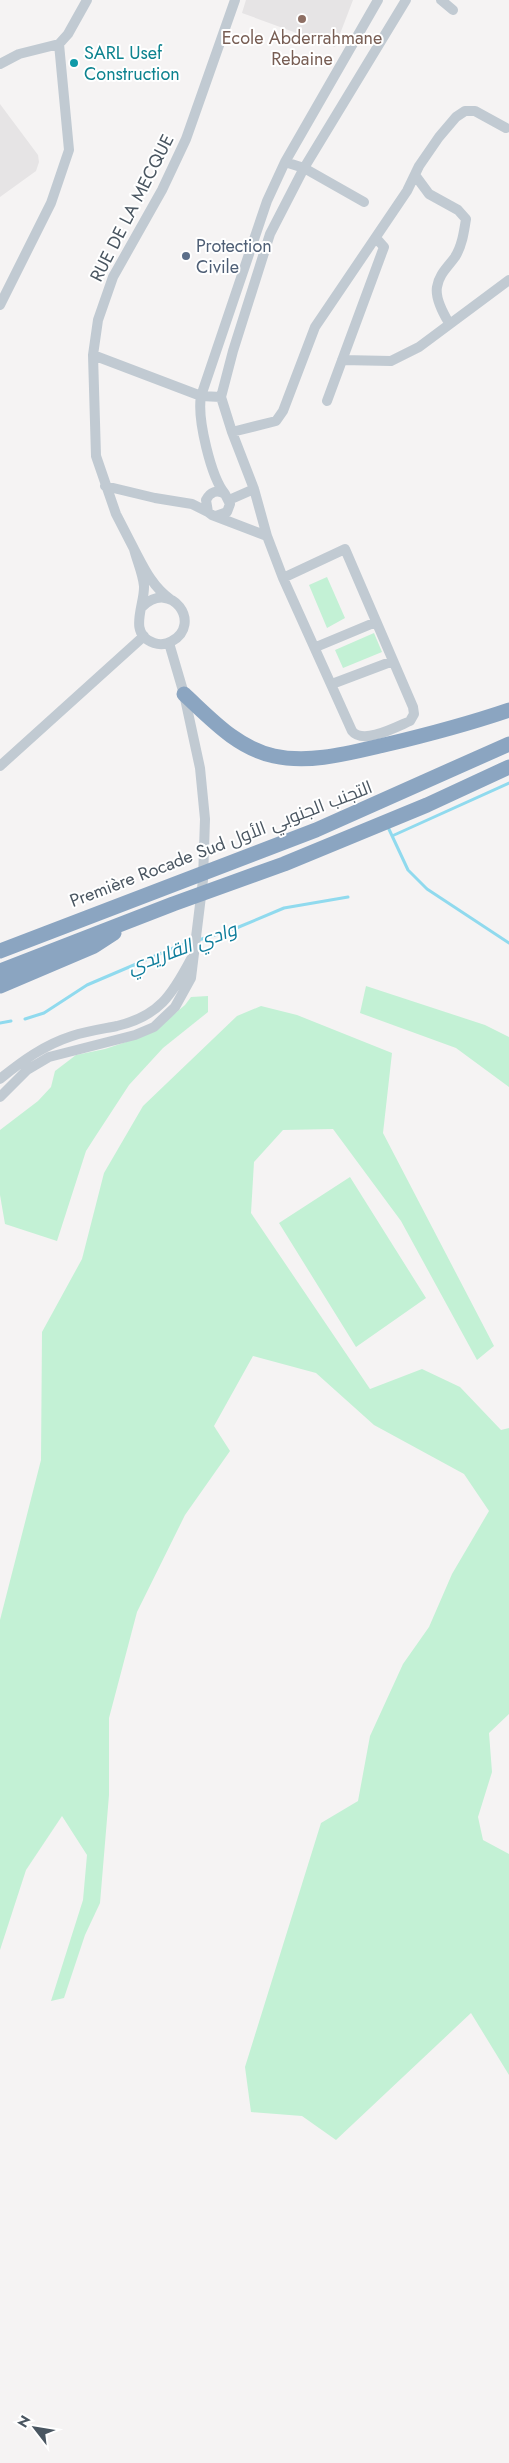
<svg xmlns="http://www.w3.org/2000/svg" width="509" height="2463" viewBox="0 0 509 2463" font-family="Jost,Cairo,sans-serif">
	<rect width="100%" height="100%" fill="#f5f3f3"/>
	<path fill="#e6e4e5" d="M246 0H353L335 47 242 13Z
		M0 104 38 155 39 162 36 171 0 197Z"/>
	<path fill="#c3f1d5" d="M327 577 345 618 327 628 309 585Z
		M374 633 382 652 343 668 335 650Z
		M366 986 485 1025 509 1037V1087L456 1048 360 1013Z
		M208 996V1012L163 1048 129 1085 95 1137 86 1151 57 1241 5 1224 0 1195V1130L38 1101 51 1087 55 1071 76 1055 105 1049 138 1038 161 1025 185 1005 191 997Z
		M261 1006 297 1015 392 1053 383 1133 494 1346 477 1360 401 1221 333 1129 283 1130 254 1162 251 1213 370 1389 422 1369 460 1387 501 1430 509 1428V1714L489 1733 492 1772 478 1817 483 1840 509 1854V2075L471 2013 336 2140 302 2116 251 2112 245 2067 321 1823 358 1801 370 1736 403 1664 429 1627 452 1574 489 1511 464 1474 374 1425 316 1373 253 1356 214 1426 230 1451 185 1515 137 1612 109 1718V1795L100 1903 85 1935 64 1998 51 2001 83 1900 87 1855 62 1816 26 1870 0 1950V1620L41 1460 42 1332 82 1259 104 1173 143 1106 237 1016Z
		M350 1177 426 1298 356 1347 279 1223Z"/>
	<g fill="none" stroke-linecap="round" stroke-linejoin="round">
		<path stroke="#90daee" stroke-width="3" d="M387 825 408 870 427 889 509 943
			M392 836 509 783
			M25 1019 44 1013 87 985 176 947 234 929 284 908 348 897
			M0 1023 11 1021"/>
		<path stroke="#c1cad2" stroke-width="10" d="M441 0 453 10
			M0 64 19 54 59 44 68 34 87 0
			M285 162 304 168 364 202
			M415 175 429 194 458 210 466 219C464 232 462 246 455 257 448 267 439 274 437 287 435 298 443 313 449 323
			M0 305 51 203 69 150 59 44
			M93 355 201 396 221 397
			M342 360 391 361 419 347 509 280
			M327 401 384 247 376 238
			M232 432 276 421 283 411 315 327 407 191 419 166 439 137 456 117 465 111H475L506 128
			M105 486 155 498 192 504 208 512
			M225 494C211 477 197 419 201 396L267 201 285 162 378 0
			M229 500 254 489
			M216 516 227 512 230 504 225 494C217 489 210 492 206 500L208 512 212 515 267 536
			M134 549 116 514 96 456 93 355 98 320 113 277 162 190 186 139 235 0
			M283 578 345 549 413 707 414 714 410 721C396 727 363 745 352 731L283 578 267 536 254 489 232 432 221 397 233 351 270 234 304 168 406 0
			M142 607C171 578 203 624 172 641 167 644 160 645 154 643 127 634 145 605 144 586 143 574 137 561 134 549 144 568 152 586 170 599
			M316 647 376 622
			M332 684 393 661
			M0 766 144 636
			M0 1079C22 1061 44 1045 72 1036 87 1031 102 1029 117 1026 159 1016 172 995 191 959
			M0 1097 27 1070 49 1057 135 1035 154 1027 175 1007 191 978 203 880 205 819 200 768 184 694 169 643"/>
		<path stroke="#8ba5c1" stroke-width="15" d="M184 694C211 719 237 748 274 756 310 764 349 753 384 745 426 735 468 724 509 710
			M0 951 316 830 509 744
			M0 971 173 904 284 864 427 805 509 767
			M0 986 94 946 114 933"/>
	</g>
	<circle fill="#8d6e63" stroke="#fff" stroke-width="2" cx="302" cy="19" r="5"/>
	<circle fill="#0f9aa8" stroke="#fff" stroke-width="2" cx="74" cy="63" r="5"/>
	<circle fill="#5c6f8a" stroke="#fff" stroke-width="2" cx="186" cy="256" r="5"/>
	<g text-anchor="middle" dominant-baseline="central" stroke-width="4" stroke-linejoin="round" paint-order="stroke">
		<g font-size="18" fill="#785e54" stroke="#fff">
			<text x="302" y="38">Ecole Abderrahmane<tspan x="302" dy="21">Rebaine</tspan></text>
		</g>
		<g font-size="18" fill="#0d838f" stroke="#fff" text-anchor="start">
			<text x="84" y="53">SARL Usef<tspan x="84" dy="21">Construction</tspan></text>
		</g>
		<g font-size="18" fill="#4a5661" stroke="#fff">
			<text transform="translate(132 208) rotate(-63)">RUE DE LA MECQUE</text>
			<text transform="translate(221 844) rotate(-21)">Première Rocade Sud التجنب الجنوبي الأول</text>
		</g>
		<g font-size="18" fill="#4e5e75" stroke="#fff" text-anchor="start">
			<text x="196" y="246">Protection<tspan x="196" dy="21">Civile</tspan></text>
		</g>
		<g font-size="19" font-style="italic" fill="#0c7c9b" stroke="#fff">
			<text transform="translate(182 948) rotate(-20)">وادي القاريدي</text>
		</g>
	</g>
	<g transform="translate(35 2428) rotate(301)" stroke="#ffffff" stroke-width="4" paint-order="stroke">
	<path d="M0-4L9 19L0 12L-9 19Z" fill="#4a5661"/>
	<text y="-8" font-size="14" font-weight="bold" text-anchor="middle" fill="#4a5661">N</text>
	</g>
</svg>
